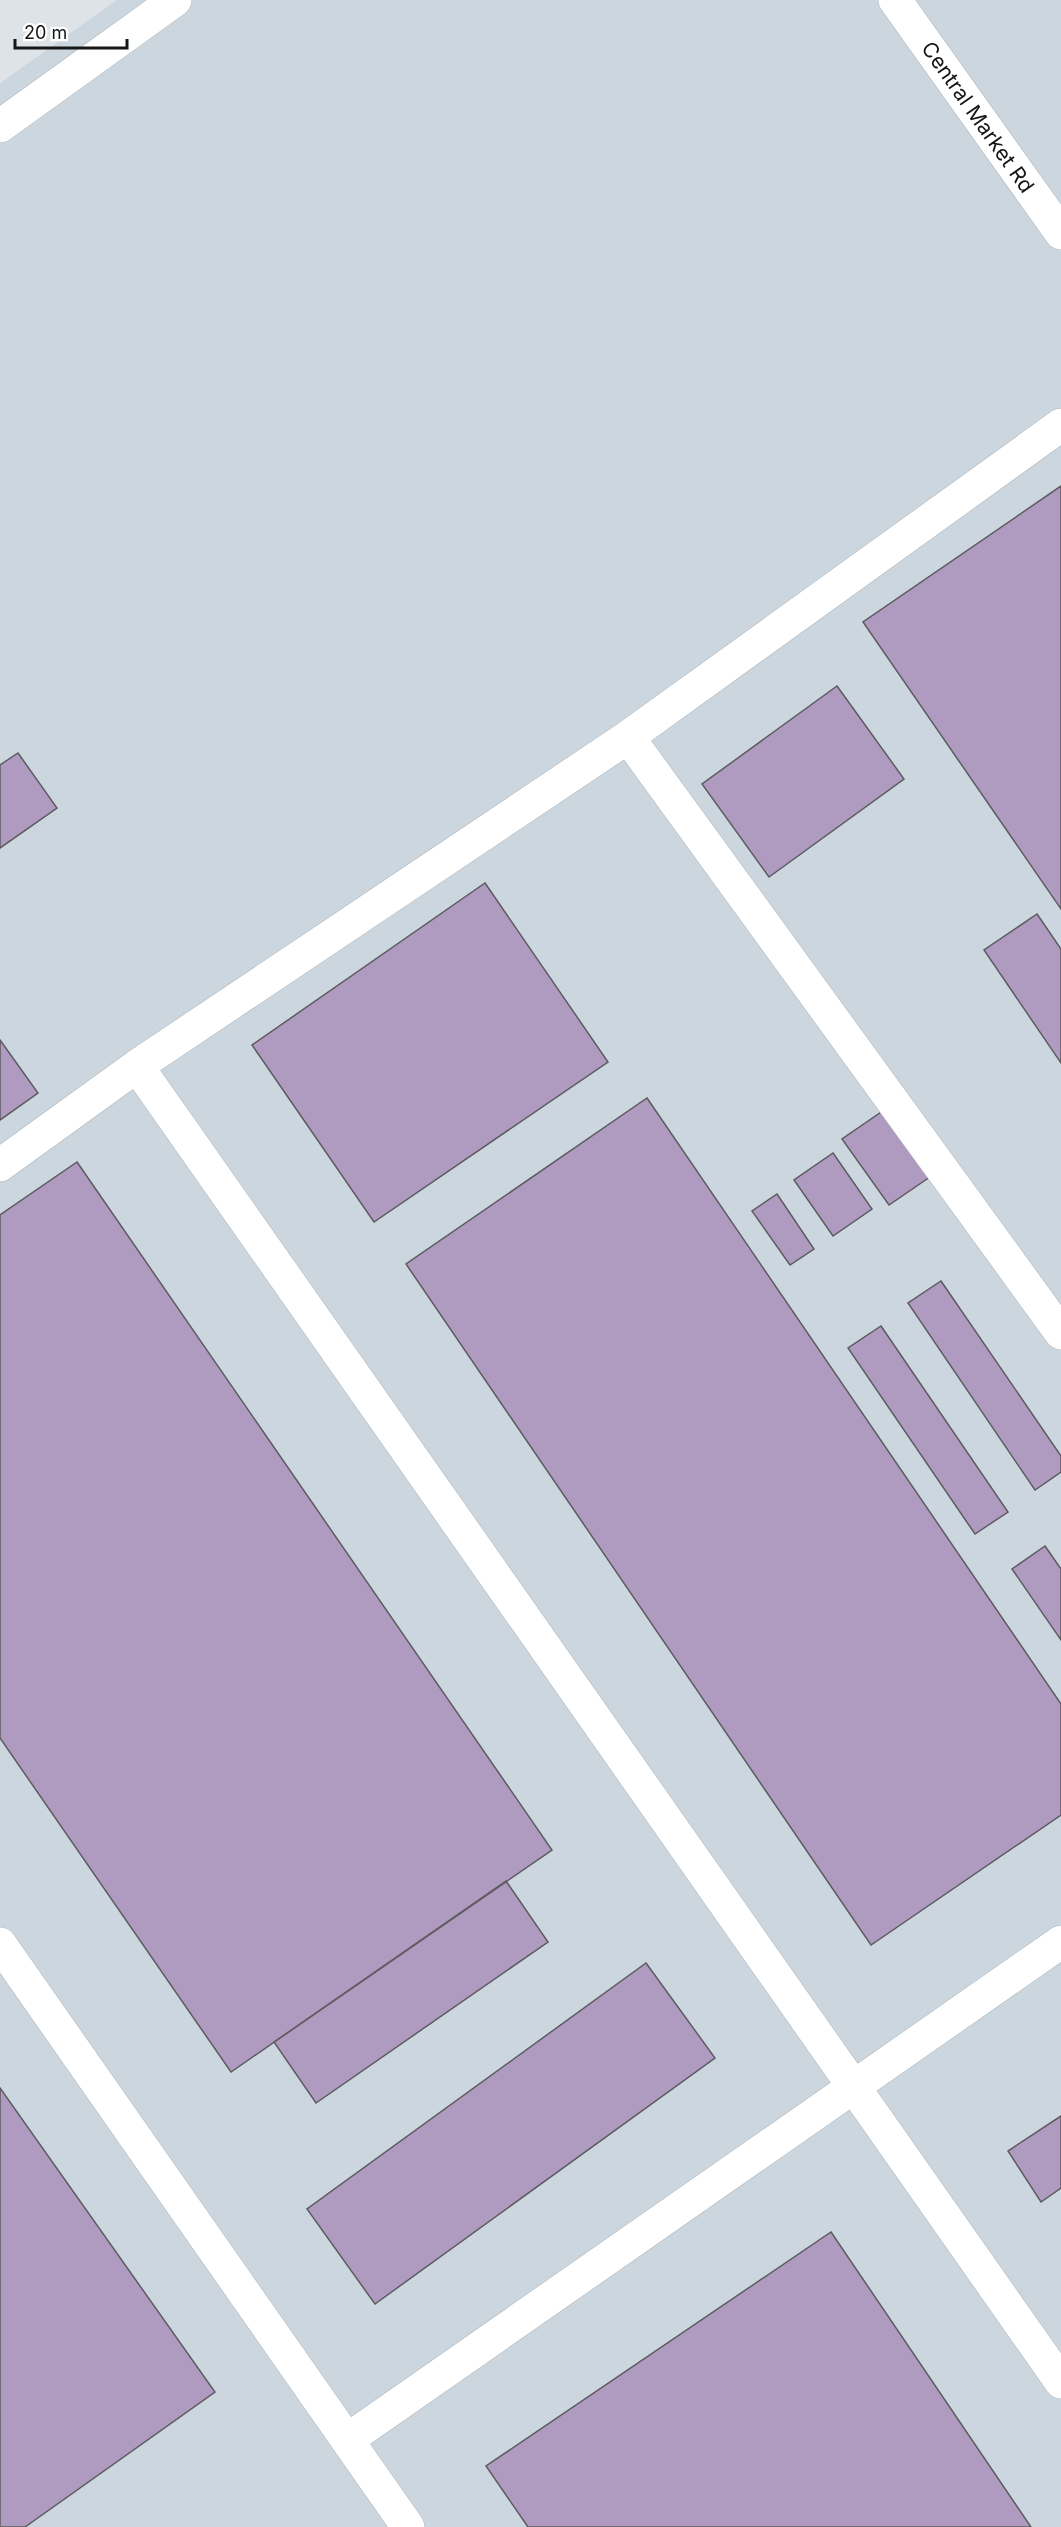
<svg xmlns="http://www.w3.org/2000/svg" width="1061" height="2527" viewBox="0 0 1061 2527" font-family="Inter,sans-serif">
	<rect width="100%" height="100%" fill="#dee3e7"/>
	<path fill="#cbd6df" d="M117 0H1061V2527H0V83Z"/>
	<path fill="#af9bc0" stroke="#5d5b60" stroke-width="1.5" d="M1061 486V909L863 622Z
		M837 686 904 779 769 877 702 784Z
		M18 753 57 808 0 848V765Z
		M485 883 608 1062 374 1222 252 1045Z
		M1037 914 1061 949V1063L984 950Z
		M0 1040 38 1093 0 1120Z
		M647 1098 1061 1704V1815L871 1945 406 1264Z
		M890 1106 937 1172 889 1205 842 1139Z
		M833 1153 872 1209 833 1236 794 1180Z
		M77 1162 552 1850 231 2072 0 1738V1215Z
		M777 1194 814 1249 790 1265 752 1211Z
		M941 1281 1061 1456V1472L1035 1490 908 1303Z
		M881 1326 1008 1512 975 1534 848 1348Z
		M1045 1546 1061 1569V1640L1012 1569Z
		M506 1881 548 1942 316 2103 274 2042Z
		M646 1963 715 2058 375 2304 307 2209Z
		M0 2088 215 2392 25 2527H0Z
		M1061 2116V2188L1041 2202 1008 2151Z
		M831 2232 1031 2527H528L486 2466Z"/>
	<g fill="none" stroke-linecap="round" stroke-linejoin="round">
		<defs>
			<path id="minor" d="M895 0 1061 233
				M0 126 175 0
				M628 737 1061 1333
				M137 1066 1061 2382
				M0 1165 137 1066 628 737 1061 425
				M0 1944 408 2527
				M347 2440 1061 1942"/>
		</defs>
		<use href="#minor" stroke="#b0b5b9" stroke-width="34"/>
		<use href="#minor" stroke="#fff" stroke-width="33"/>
	</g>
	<g text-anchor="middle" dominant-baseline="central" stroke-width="4.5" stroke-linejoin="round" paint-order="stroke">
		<g font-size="21" fill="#141617" stroke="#fff">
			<text transform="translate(978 117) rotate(55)">Central Market Rd</text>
		</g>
	</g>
	<path d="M15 39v9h112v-9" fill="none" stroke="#141617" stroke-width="3"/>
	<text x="24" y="39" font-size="18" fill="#141617" stroke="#ffffff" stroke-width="4.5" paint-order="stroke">20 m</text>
</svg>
